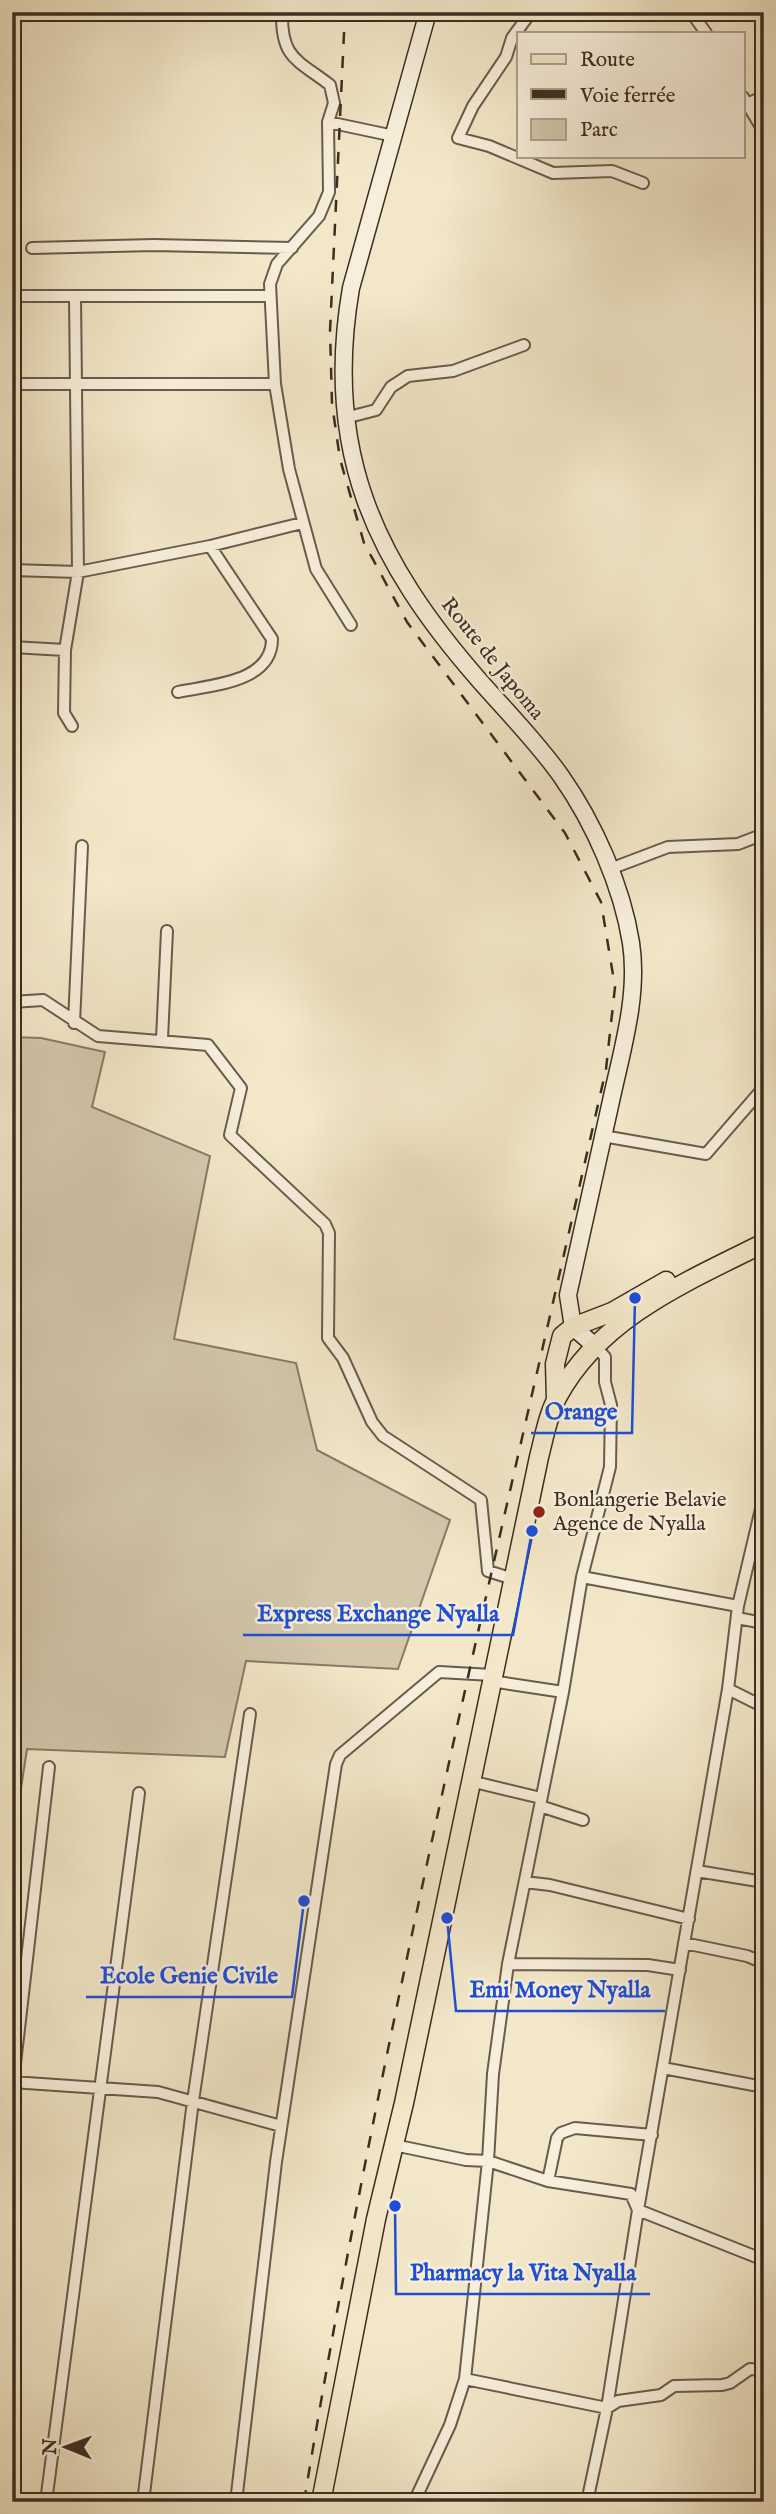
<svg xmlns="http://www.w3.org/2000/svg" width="776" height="2514" viewBox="0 0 776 2514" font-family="'IM FELL English',serif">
	<rect width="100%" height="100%" fill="#f2e7c8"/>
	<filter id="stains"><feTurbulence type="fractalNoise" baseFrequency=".00286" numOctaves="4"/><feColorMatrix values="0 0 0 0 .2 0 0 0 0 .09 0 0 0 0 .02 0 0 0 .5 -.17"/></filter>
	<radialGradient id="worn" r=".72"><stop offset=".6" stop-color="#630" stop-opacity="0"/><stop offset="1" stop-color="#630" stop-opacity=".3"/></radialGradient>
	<path fill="#d3c7ac" stroke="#887a67" stroke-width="2" d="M12 1037 41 1038 105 1052 92 1107 210 1156 174 1339 296 1363 317 1450 450 1520 398 1669 246 1661 225 1757 27 1749 12 1848Z"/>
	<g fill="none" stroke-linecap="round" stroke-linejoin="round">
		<defs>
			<path id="street" d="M282 12C281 58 296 59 330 85L334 103 328 122 329 192 319 216 277 264 270 284 275 384 289 469 316 569 351 625
				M531 12 512 38 506 57 473 106 458 138 489 146 553 173 612 171 643 183
				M691 12 706 33
				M743 97 764 132
				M747 104 764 96
				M328 122 394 136
				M32 248 154 245 292 248
				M12 296H270
				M12 384H275
				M345 418 376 410 391 387 408 376 453 371 524 345
				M12 570 78 572 210 546 302 523
				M12 647 65 650
				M178 692C210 685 272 683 272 639L210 546
				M72 726 64 713 65 650 78 572 75 296
				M610 869 668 847 738 844 764 834
				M12 1002 43 1000 98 1036 208 1045 241 1088 230 1135 325 1224 329 1233 328 1338 343 1358 372 1422 383 1436 481 1500 488 1571 513 1579
				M74 1023 82 846
				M162 1039 167 931
				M603 1136 706 1154 764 1087
				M582 1577 738 1606
				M737 1618 764 1623
				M491 1681 563 1692
				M728 1689 764 1707
				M470 1781 541 1798
				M540 1806 583 1820
				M697 1871 764 1882
				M525 1882 550 1885 689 1919
				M684 1943 747 1956 764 1963
				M508 1964 648 1965 680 1970
				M663 2068 764 2087
				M13 2081 49 1767
				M12 2082 158 2092 281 2126
				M394 2145 466 2160 488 2161 548 2181 631 2194 638 2210 764 2260
				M548 2181 557 2138 561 2133 575 2128 652 2135
				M465 2379 607 2408 618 2401 661 2395 674 2386 722 2385 730 2383 750 2369 764 2370
				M46 2502 139 1793
				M143 2502 193 2101 250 1714
				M236 2502 276 2162 336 1764 340 1755 439 1672 492 1675
				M414 2502 450 2425 465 2379 488 2161 493 2074 508 1964 563 1692 582 1577 610 1467 611 1405 605 1382V1357L595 1346
				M587 2502 607 2408 638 2210 728 1689 738 1606 764 1496"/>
			<path id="secondary" d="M428 12 351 288C323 450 374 560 479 680 507 712 537 742 561 776 594 823 622 886 631 943 639 995 622 1050 611 1101 597 1165 583 1230 568 1295L573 1327 595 1346"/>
			<path id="primary" d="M556 1399 555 1364 562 1336 573 1327 612 1312 666 1281
				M321 2502 376 2219 404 2103 539 1457C544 1438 548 1414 558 1396 601 1317 686 1282 764 1243"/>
		</defs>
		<use href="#street" stroke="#6a5b4c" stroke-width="14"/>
		<use href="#secondary" stroke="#3d2c22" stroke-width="19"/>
		<use href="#primary" stroke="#3d2c22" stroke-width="21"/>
		<use href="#street" stroke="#f7efdb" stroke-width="10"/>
		<use href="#secondary" stroke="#f7efdb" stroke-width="16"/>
		<use href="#primary" stroke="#f2e7c8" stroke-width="18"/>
		<path stroke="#3d2c22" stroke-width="2.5" stroke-dasharray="12 12" stroke-linecap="butt" d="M304 2502C383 2020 499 1545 606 1069L615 987 601 902 565 833 407 622 364 543 340 459 332 404 330 331 345 12"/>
	</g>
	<circle fill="#8f2418" stroke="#f7efdb" stroke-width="2.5" cx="539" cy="1512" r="7"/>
	<g text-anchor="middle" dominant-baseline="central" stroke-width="5" stroke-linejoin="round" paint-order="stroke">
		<g font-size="21" fill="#3d2c22" stroke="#f7efdb">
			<text transform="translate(492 659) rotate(51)">Route de Japoma</text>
		</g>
		<g font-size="21" fill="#3d2c22" stroke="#f7efdb" text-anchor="start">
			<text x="553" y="1500">Bonlangerie Belavie<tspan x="553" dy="24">Agence de Nyalla</tspan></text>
		</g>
	</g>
	<path fill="none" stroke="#1d4ed8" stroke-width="2.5" d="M635 1298L632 1433H531M532 1531L513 1635H243M304 1901L292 1997H86M447 1918L456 2011H665M395 2206L396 2294H650"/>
	<g fill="#1d4ed8" stroke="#f7efdb" stroke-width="2.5">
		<circle cx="635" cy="1298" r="7"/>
		<circle cx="532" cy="1531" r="7"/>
		<circle cx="304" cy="1901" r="7"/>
		<circle cx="447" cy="1918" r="7"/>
		<circle cx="395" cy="2206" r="7"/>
	</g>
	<g font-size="23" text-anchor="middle" font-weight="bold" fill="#1d4ed8" stroke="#f7efdb" stroke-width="5" stroke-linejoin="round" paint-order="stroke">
		<text x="581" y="1419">Orange</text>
		<text x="378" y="1621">Express Exchange Nyalla</text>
		<text x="189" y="1983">Ecole Genie Civile</text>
		<text x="560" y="1997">Emi Money Nyalla</text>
		<text x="523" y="2280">Pharmacy la Vita Nyalla</text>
	</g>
	<rect width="776" height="2514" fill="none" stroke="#f2e7c8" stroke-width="42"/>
	<rect x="14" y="14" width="748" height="2486" fill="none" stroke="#3d2c22" stroke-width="3.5"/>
	<rect x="21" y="21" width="734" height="2472" fill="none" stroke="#3d2c22" stroke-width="2"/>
	<rect x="517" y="32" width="228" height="126" fill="#f7efdb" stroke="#ada191" stroke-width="2"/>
	<rect x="531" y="54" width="35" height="10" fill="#f2e7c8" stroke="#ada191" stroke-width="2"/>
	<text x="580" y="66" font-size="21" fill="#3d2c22">Route</text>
	<rect x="531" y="89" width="35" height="10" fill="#3d2c22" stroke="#ada191" stroke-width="2"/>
	<text x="580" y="102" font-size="21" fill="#3d2c22">Voie ferrée</text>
	<rect x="531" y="119" width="35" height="21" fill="#d3c7ac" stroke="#ada191" stroke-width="2"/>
	<text x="580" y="136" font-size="21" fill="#3d2c22">Parc</text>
	<g transform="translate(66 2447) rotate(271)" stroke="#f7efdb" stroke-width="5" paint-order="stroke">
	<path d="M0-5L12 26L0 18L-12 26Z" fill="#3d2c22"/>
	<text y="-10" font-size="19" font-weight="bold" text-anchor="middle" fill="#3d2c22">N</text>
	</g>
	<rect width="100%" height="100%" filter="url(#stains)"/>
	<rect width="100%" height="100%" fill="url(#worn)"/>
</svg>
